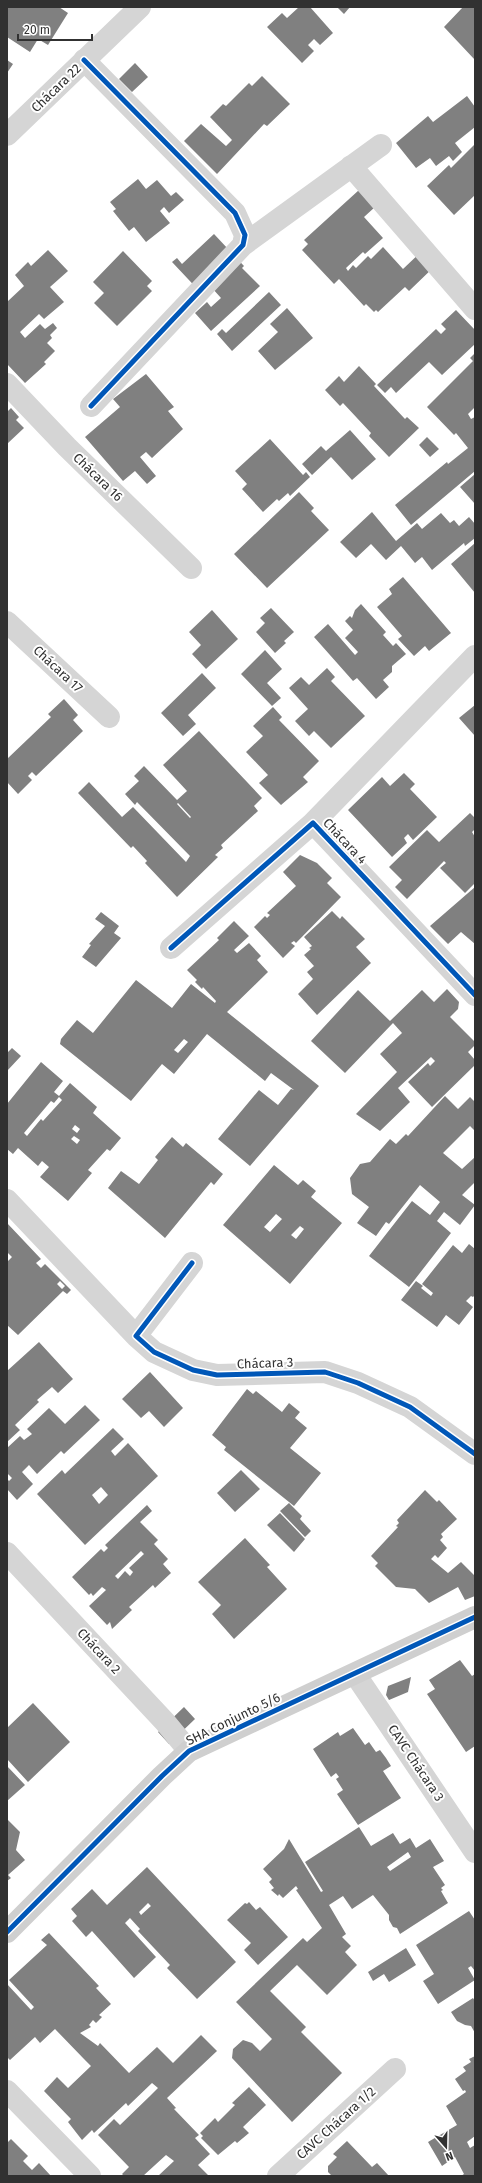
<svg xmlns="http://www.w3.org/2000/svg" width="482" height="2183" viewBox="0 0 482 2183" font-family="'Fira Sans',sans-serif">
	<rect width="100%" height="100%" fill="#fff"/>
	<path fill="#808080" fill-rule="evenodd" d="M7 7H59L68 13 48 45 38 39 30 52 7 37Z
		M299 7H310L333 33 320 45 314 39 308 45 314 51 302 63 267 27 282 13 287 18Z
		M337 7H350L344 14Z
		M463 7H475V60L444 27Z
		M7 60 13 64 7 73Z
		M135 63 148 77 132 92 119 79Z
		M262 76 290 104 267 126 264 124 217 174 184 141 201 124 226 146 232 140 210 117 223 104 226 106 249 83 252 86Z
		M467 96 475 107V127L455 143 462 152 453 161 449 156 436 166 430 158 416 168 396 143 428 116 433 122Z
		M475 144V195L454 215 427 186 449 165 451 168Z
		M138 179 146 189 157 180 171 196 176 192 184 200 169 213 164 207 160 211 170 223 146 242 134 227 129 231 113 211 116 209 110 202Z
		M359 190 375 207 364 217 383 238 365 254 363 252 346 268 348 271 353 265 356 268 368 256 371 259 383 247 403 269 423 250 436 265 409 291 405 287 378 312 376 310 374 312 366 304 364 306 339 279 334 284 302 250 308 244 304 240Z
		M214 234 244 266 242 268 260 286 211 331 195 313 207 302 211 307 221 298 212 288 204 296 172 262 177 258 182 264Z
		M48 250 68 271 50 287 64 302 44 319 39 314 20 332 25 338 40 324 45 329 53 323 57 328 50 335 52 338 47 343 55 351 44 362 46 364 25 383 7 364V302L24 286 15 275 28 262 31 266Z
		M123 251 152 281 147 286 152 291 117 326 94 303 104 293 93 282Z
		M269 292 281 305 232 351 217 334 222 329 226 333Z
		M287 308 313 338 275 370 258 351 278 332 270 324Z
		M456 310 475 330V344L442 375 429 362 396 393 391 387 385 393 377 385 436 329 441 334 446 329 441 324Z
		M475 353V407L468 414 471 419 475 417V471L411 525 395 505 447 462 448 464 468 448 456 433 454 435 427 407 473 361 470 358Z
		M359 366 376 384 374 386 405 419 407 417 419 428 389 457 369 436 371 433 343 403 340 406 325 390 339 376 344 382Z
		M146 374 174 407 168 411 183 429 152 458 146 452 140 457 156 476 147 484 135 471 123 481 85 437 120 407 113 399Z
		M11 408 19 417 16 420 24 428 7 444V412Z
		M350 430 376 459 352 480 331 457 312 475 302 464 321 446 326 451Z
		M427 437 439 449 430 457 419 445Z
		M270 439 303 475 306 472 310 477 290 496 288 493 279 501 277 499 263 512 242 489 247 484 235 471Z
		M475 474V504L460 487Z
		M299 492 314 508 311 511 329 530 267 588 234 554Z
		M372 512 396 541 417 523 422 529 441 513 450 523 454 520 459 526 469 517 475 524V538L465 546 464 543 432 570 422 557 415 563 401 546 386 560 371 544 356 558 340 542Z
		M475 543V593L451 564Z
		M403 577 451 633 429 651 425 646 414 656 398 639 402 636 377 607 392 594 389 589Z
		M361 604 386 632 383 635 393 646 396 643 406 654 392 666V672L383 680 389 687 376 699 357 678 353 681 314 637 328 624 355 655 358 652 345 638 353 630 345 621 350 616 352 618 355 610Z
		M271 608 294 632 284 641 286 643 275 653 256 632 265 623 260 618Z
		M212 610 238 639 206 669 192 654 201 645 189 632Z
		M265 650 282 669 267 683 281 698 272 706 241 674Z
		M327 668 335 677 331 681 365 716 331 748 314 731 309 736 295 721 308 709 289 688 301 677 309 685Z
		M202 673 216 688 188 715 196 724 183 736 161 713Z
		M64 699 78 715 73 720 83 731 36 776 32 772 28 776 32 780 18 794 7 782V759L51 717 48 714Z
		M475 705V736L459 718Z
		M273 707 282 717 279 720 319 761 303 777 308 782 281 805 259 783 268 775 246 752 263 736 253 726Z
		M199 731 262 798 254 806 258 811 221 845 223 848 215 855 218 857 177 897 145 863 147 861 133 846 131 848 78 793 89 782 122 817 133 807 186 862 190 856 137 802 135 805 125 794 139 781 134 776 144 766 177 800 187 791 163 765ZM178 803 191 817 190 818 177 804Z
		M404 773 415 784 410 789 437 817 413 840 408 834 404 838 407 843 392 857 348 810 382 777 390 786Z
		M470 813 475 818V829L472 832 475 837V883L465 893 440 868 446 863 444 861 407 899 395 887 402 880 389 867 427 830 439 842Z
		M300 855 317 863 332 878 327 883 341 897 296 943 294 941 291 943 295 946 283 958 254 927 265 916 267 918 270 915 267 913 296 886 283 872Z
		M475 887V944L461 932 448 944 430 926Z
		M332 911 340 919 342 916 365 939 356 947 371 963 317 1015 298 994 313 979 307 972 314 966 304 955 311 949 309 948 312 946 304 937Z
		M101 912 119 926 114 933 121 938 96 967 82 957 91 945 89 944 105 926 95 919Z
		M234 921 249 936 234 950 237 953 249 943 261 956 257 960 268 972 227 1012 319 1086 250 1166 218 1139 259 1090 278 1105 291 1089 294 1090 271 1073 265 1081 207 1034 174 1074 162 1064 131 1101 60 1044 61 1039 77 1020 93 1033 136 980 172 1008 191 984 215 1003 216 1001 203 987 202 989 195 982 197 980 187 970 219 940 217 938ZM184 1039 188 1042 178 1053 174 1050Z
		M447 989 459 1002 458 1009 450 1017 475 1042V1045L468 1052 475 1060V1065L432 1107 408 1082 428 1063 430 1066 435 1061 431 1057 398 1088 410 1102 380 1131 356 1114 397 1072 380 1054 402 1033 393 1023 345 1073 311 1041 358 990 390 1021 422 990 434 1002Z
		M12 1048 21 1056 7 1071V1053Z
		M41 1062 63 1081 54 1092 59 1096 70 1083 97 1107 93 1113 121 1138 110 1151 107 1149 88 1170 92 1173 68 1201 40 1177 49 1167 42 1161 38 1166 18 1148 13 1154 7 1149V1104ZM59 1097 62 1100 43 1121 41 1119 27 1136 24 1133 51 1101 54 1103ZM75 1125 80 1129 77 1133 72 1129ZM74 1136 80 1140 77 1144 71 1139Z
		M445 1096 458 1109 470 1097 475 1102V1131L470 1126 443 1153 462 1169 475 1157V1182L462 1195 475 1205 460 1225 444 1212 437 1221 451 1233 409 1287 369 1256 412 1201 430 1215 440 1202 420 1185 389 1224 386 1222 376 1236 357 1223 369 1207 352 1194 350 1178 360 1164 370 1162 390 1139 396 1144 406 1134 408 1136Z
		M172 1137 183 1147 186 1143 223 1174 214 1185 211 1182 165 1238 108 1188 121 1171 139 1184 158 1160 155 1157Z
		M274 1165 298 1185 303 1180 316 1191 311 1197 342 1223 290 1284 223 1225ZM276 1214 282 1219 270 1232 264 1227ZM300 1226 304 1229 296 1239 291 1235Z
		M7 1223 41 1259 36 1263 41 1268 45 1264 71 1290 67 1294 63 1291 18 1335 7 1325V1262L12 1257 7 1252ZM60 1281 65 1286 62 1289 57 1284Z
		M469 1244 475 1249V1295L473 1297 471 1296 466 1301 473 1307 459 1325 446 1315 437 1327 401 1300 416 1281 423 1286 421 1288 431 1296 433 1293 422 1284 453 1245 462 1253Z
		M39 1342 73 1379 58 1393 52 1387 37 1400 39 1402 15 1425 20 1430 7 1442V1371Z
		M150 1372 183 1408 164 1427 149 1411 141 1418 122 1399Z
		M247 1389 253 1394 256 1391 282 1412 289 1403 300 1412 295 1418 307 1428 290 1448 321 1473 294 1506 224 1450 226 1447 212 1435Z
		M85 1405 100 1420 64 1454 61 1451 37 1474 29 1465 22 1472 33 1484 17 1500 7 1489V1479L9 1481 12 1478 7 1473V1448L20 1436 24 1440 32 1434 27 1429 49 1408 65 1424Z
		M113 1428 124 1439 111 1451 115 1456 128 1443 158 1476 85 1545 37 1494 62 1470 65 1474ZM101 1487 108 1495 99 1504 92 1495Z
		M241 1470 260 1489 235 1512 217 1493Z
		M425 1490 437 1502 439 1500 457 1519 441 1534 443 1537 440 1540 447 1548 438 1558 435 1555 431 1559 448 1573 461 1562 475 1576V1596L465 1600 458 1587 429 1603 415 1589 396 1587 375 1566 378 1563 371 1556 398 1527 396 1526 399 1523 397 1520Z
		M289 1503 302 1516 300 1519 311 1531 305 1537 280 1511Z
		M147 1505 152 1511 140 1522 158 1540 154 1544 168 1559 163 1564 171 1573 155 1588 153 1585 129 1607 132 1610 112 1629 110 1622 107 1625 89 1606 106 1590 102 1587 93 1596 91 1593 89 1595 72 1577 101 1549 104 1552 108 1548 105 1545ZM141 1551 144 1554 129 1568 133 1572 130 1576 125 1571 118 1579 115 1576Z
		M280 1513 305 1539 294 1552 267 1525Z
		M245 1538 270 1565 267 1567 287 1589 234 1639 212 1614 221 1605 198 1582Z
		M460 1660 472 1676 475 1674V1746L466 1752 427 1694 435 1689 429 1680Z
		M411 1677 408 1692 389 1700 386 1695 388 1686Z
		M33 1703 70 1742 28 1782 7 1759V1728Z
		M184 1707 195 1719 169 1744 158 1732Z
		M353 1728 365 1745 369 1742 376 1752 380 1750 386 1758 391 1766 383 1771 401 1798 358 1825 337 1794 343 1790 336 1779 339 1777 336 1773 331 1777 313 1749 338 1732 340 1736Z
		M7 1766 25 1785 7 1801Z
		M7 1819 20 1832 16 1850 25 1860 8 1875 11 1878 7 1881Z
		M359 1827 371 1846 393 1833 400 1844 410 1838 416 1848 430 1839 444 1861 433 1867 445 1885 441 1888 443 1890 441 1891 448 1903 400 1934 397 1928 393 1927 389 1920V1915L373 1895 352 1909 343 1896 329 1905 346 1934 342 1937 351 1946 345 1952 357 1965 327 1995 297 1965 270 1991 306 2027 301 2032 342 2073 292 2122 232 2058 233 2049 243 2040 252 2043 260 2051 272 2039 236 2002 303 1938 307 1942 322 1928 296 1890 298 1889 296 1886 283 1898 279 1894 278 1896 271 1890 274 1888 269 1882 272 1879 263 1869 284 1849 289 1839 321 1892 323 1891 305 1862ZM408 1852 411 1857 390 1871 387 1867Z
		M147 1867 236 1962 197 1999 167 1968 170 1965 138 1931 140 1929 130 1918 125 1923 156 1957 134 1978 92 1931 86 1937 72 1921 77 1916 71 1909 92 1889 107 1905ZM148 1903 151 1906 141 1915 139 1912Z
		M249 1902 256 1910 260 1907 288 1937 258 1965 244 1950 251 1943 227 1920 245 1903 247 1904Z
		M469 1911 475 1920V1971L471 1966 468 1968 475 1980 438 2004 423 1981 434 1974 416 1945Z
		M49 1933 99 1986 96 1988 111 2004 99 2015 102 2017 96 2023 93 2020 89 2025 91 2027 80 2033 98 2046 100 2043 129 2073 157 2047 173 2063 201 2035 217 2051 167 2098 176 2108 174 2109 199 2135 195 2138 210 2154 198 2165 209 2176H158L174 2161 166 2155 143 2176H124L122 2174 129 2167 98 2135 114 2119 120 2125 150 2096 158 2088 152 2083 128 2106 126 2103 94 2133 92 2130 82 2140 68 2122 71 2119 44 2091 57 2077 68 2088 91 2066 84 2059 55 2029 40 2043 35 2037 10 2060 7 2057V1984L31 2010 34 2007 9 1980 47 1945 41 1940Z
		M406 1948 416 1965 389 1982 384 1974 373 1981 368 1972Z
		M473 1998 475 2001V2033L471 2026 465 2025 457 2021 451 2012Z
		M475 2056V2136L467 2142 470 2148 475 2145V2176H461L464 2174 455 2157 442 2166 428 2142 457 2125 446 2106 466 2092 465 2090 463 2091 455 2079 466 2071 463 2067 471 2062 469 2059Z
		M249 2087 266 2105 243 2127 249 2133 237 2143 235 2141 218 2155 201 2138 203 2136 200 2133 215 2118 218 2122 235 2105 232 2103Z
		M11 2139 28 2156 23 2161 32 2170 39 2163 51 2176H7V2143Z
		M347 2141 372 2167 377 2163 389 2176H332L328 2172V2166L337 2157 333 2154Z"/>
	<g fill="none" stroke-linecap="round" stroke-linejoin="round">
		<path stroke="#d5d5d5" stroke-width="22" d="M84 60 235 213 245 235 243 245 91 406
			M7 135 140 7
			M351 166 475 309
			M243 245 381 145
			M7 384 67 447 191 568
			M7 622 109 717
			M313 823 475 656
			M171 948 313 823 475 995
			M7 1200 136 1336
			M192 1263 136 1336 154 1352 193 1370 217 1375 325 1372 358 1383 410 1407 475 1454
			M7 1553 165 1722 189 1751
			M355 1674 475 1852
			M7 2091 90 2176
			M278 2176 395 2069"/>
		<path stroke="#cfcfcf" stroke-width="22" d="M7 1932 162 1776 189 1751 475 1617"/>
		<defs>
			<path id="cycleway" d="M84 60 235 213 245 235 243 245 91 406
				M171 948 313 823 475 995
				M192 1263 136 1336 154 1352 193 1370 217 1375 325 1372 358 1383 410 1407 475 1454
				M7 1932 162 1776 189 1751 475 1617"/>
		</defs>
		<use href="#cycleway" stroke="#fff" stroke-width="8"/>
		<use href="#cycleway" stroke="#0057b8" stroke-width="5"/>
	</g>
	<g text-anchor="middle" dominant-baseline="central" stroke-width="4" stroke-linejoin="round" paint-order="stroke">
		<g font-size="13" fill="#313131" stroke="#fff">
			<text transform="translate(56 88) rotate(-44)">Chácara 22</text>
			<text transform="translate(98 477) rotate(44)">Chácara 16</text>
			<text transform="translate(58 669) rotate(43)">Chácara 17</text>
			<text transform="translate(345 841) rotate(47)">Chácara 4</text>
			<text transform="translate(265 1363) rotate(-2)">Chácara 3</text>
			<text transform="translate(99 1651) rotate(47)">Chácara 2</text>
			<text transform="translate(233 1719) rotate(-26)">SHA Conjunto 5/6</text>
			<text transform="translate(416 1763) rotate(56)">CAVC Chácara 3</text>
			<text transform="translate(336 2123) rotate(-42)">CAVC Chácara 1/2</text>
		</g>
	</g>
	<rect width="482" height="2183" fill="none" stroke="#313131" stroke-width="16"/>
	<g transform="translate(446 2147) rotate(160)" stroke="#ffffff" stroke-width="3" paint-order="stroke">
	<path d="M0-3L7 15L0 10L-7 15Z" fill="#313131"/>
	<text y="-6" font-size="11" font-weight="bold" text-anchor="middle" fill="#313131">N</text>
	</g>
	<path d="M18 34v6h74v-6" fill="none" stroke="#313131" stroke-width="2"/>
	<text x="24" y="34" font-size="12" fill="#313131" stroke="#ffffff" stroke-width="3" paint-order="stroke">20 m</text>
</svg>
